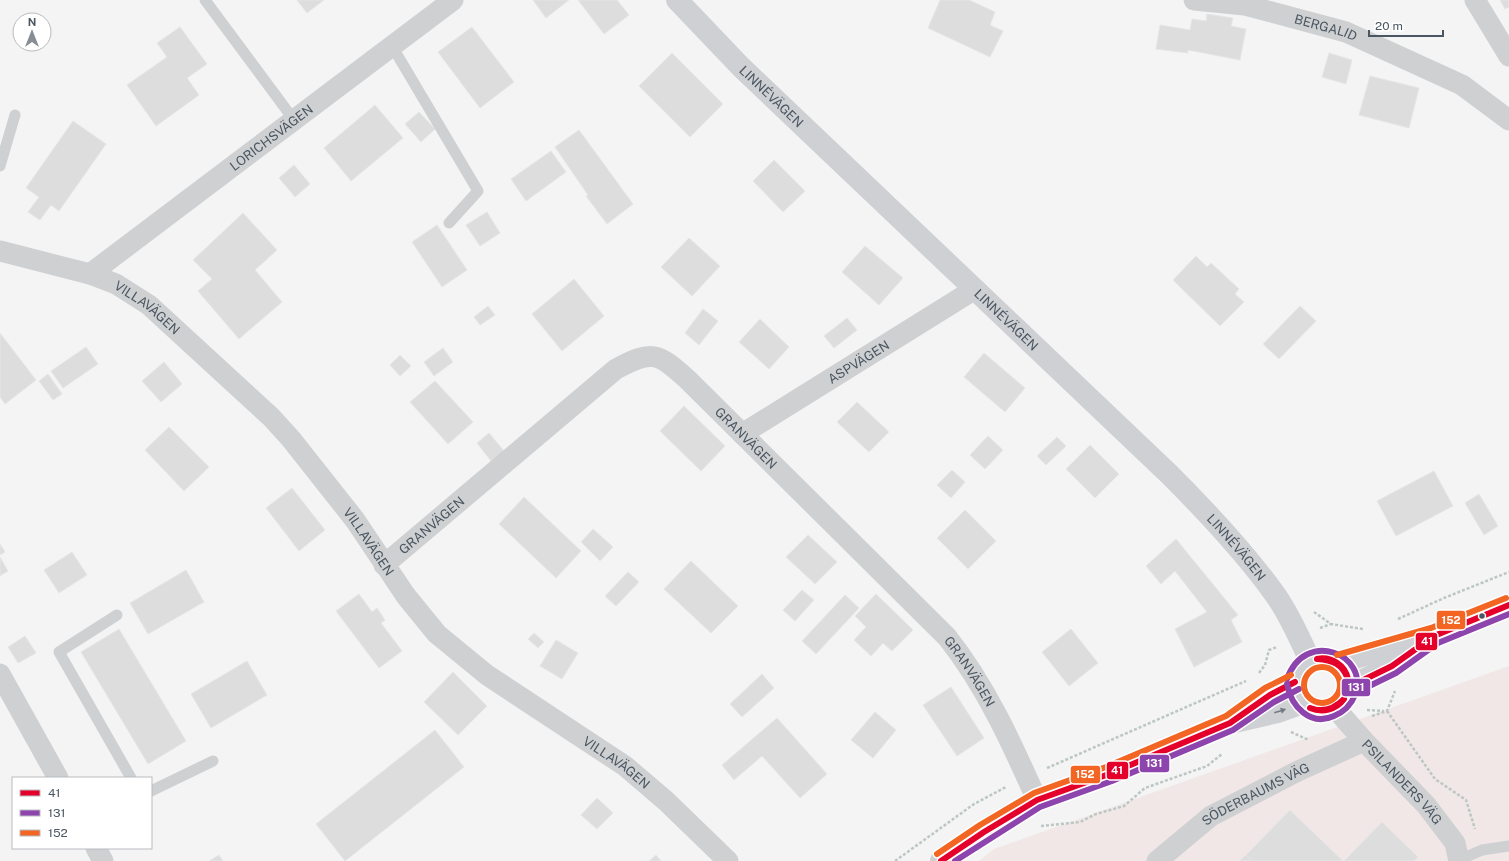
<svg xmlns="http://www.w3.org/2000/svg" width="1509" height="861" viewBox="0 0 1509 861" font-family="'Public Sans',sans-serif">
	<rect width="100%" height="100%" fill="#f4f4f4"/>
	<path fill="#f1e7e6" d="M1509 666V861H979L994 849Z"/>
	<path fill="#ddddde" stroke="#e5e6e7" d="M297 0H324L307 13Z
		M533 0H569L546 18Z
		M578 0H617L629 15 604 34Z
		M940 0H969L995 12 990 25 1003 31 990 57 928 28Z
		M1500 0H1509V7L1505 9Z
		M1207 14 1233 18 1231 26 1246 29 1240 60 1188 50V53L1156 49 1160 25 1190 30 1192 19 1206 21Z
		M180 27 207 64 187 78 199 95 156 126 127 85 167 57 157 43Z
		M472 27 514 82 480 108 438 52Z
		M672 53 723 104 690 137 639 86Z
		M1329 53 1352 60 1346 84 1322 77Z
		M1370 76 1419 88 1409 128 1359 115Z
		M375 105 403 138 351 181 324 148Z
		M419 112 435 129 421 142 405 124Z
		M73 121 106 144 59 211 51 205 40 220 28 212 39 197 26 188Z
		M579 130 633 204 607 224 586 196 588 195 555 147Z
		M551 151 566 172 526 201 511 179Z
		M774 160 805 191 783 212 753 181Z
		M294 165 310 184 295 197 279 178Z
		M487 212 500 233 480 246 466 225Z
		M243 213 277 250 255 270 282 302 239 339 198 291 212 279 193 260Z
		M437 225 467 270 442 287 412 242Z
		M689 238 720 266 692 296 661 267Z
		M865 246 903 278 879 305 842 272Z
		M1196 256 1207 267 1211 263 1239 289 1235 294 1244 302 1220 326 1173 280Z
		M574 279 604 316 562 351 532 314Z
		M488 306 495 315 480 325 474 317Z
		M1300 306 1316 321 1279 359 1263 344Z
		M703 309 718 321 699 345 685 333Z
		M847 318 857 330 834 348 824 336Z
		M760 319 789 347 769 369 739 342Z
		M0 333 36 380 5 404 0 397Z
		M86 347 98 364 63 388 51 371Z
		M443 348 453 362 434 376 424 362Z
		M984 353 1025 388 1005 412 964 377Z
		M400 355 411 366 400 376 390 365Z
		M164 362 182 384 161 402 142 381Z
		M48 374 62 394 53 400 39 381Z
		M435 381 473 422 448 444 410 402Z
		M857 402 889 432 869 452 837 422Z
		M684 406 725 446 701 471 660 431Z
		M169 427 209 467 184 491 145 450Z
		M489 433 504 451 491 461 477 443Z
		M988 436 1003 450 985 469 970 455Z
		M1057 437 1066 446 1046 465 1037 456Z
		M1090 445 1119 474 1095 498 1066 469Z
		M952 470 965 482 951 498 937 485Z
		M1434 471 1453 506 1396 536 1377 501Z
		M292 488 325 530 299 551 266 508Z
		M1479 494 1498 526 1484 535 1465 503Z
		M524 497 581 551 556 578 499 524Z
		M965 510 996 541 968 569 937 538Z
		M593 529 613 547 600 561 581 542Z
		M808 535 837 562 815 584 786 557Z
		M1176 539 1238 615 1231 620 1242 642 1194 667 1175 629 1207 612 1175 571 1161 584 1146 566Z
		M0 544 5 552 0 555Z
		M72 552 87 575 59 593 44 570Z
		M0 557 8 571 0 576Z
		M691 561 738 606 711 633 664 589Z
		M186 570 204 602 148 634 130 603Z
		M628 572 639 582 616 606 605 596Z
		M802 590 814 600 795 621 783 610Z
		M359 594 372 612 377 608 385 620 381 623 402 651 379 668 336 611Z
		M876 594 913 630 892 651 883 643 871 656 854 640 866 627 855 616Z
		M845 595 859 608 816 654 802 641Z
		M119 629 186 741 148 764 81 652Z
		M1071 629 1098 663 1069 686 1042 652Z
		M534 633 544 642 538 648 528 639Z
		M25 636 36 653 18 663 8 647Z
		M556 640 578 653 562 679 540 666Z
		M247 661 267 695 211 728 191 694Z
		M453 672 487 706 458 735 424 702Z
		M762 674 774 688 742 717 730 704Z
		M951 687 984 738 957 756 923 705Z
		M875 712 896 730 873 758 851 740Z
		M777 718 827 774 800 798 762 756 734 780 722 765Z
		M435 730 464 767 345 861 316 824Z
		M597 798 613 813 597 829 581 815Z
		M1290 810 1343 861H1252L1246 855Z
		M1382 822 1418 857 1414 861H1344Z
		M219 855 223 861H209Z
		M656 855 661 861H649Z
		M1246 855 1252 861H1239Z"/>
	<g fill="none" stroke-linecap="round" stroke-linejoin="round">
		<path stroke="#bcc7c4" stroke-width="2.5" stroke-dasharray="3 2" stroke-linecap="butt" d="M1314 612 1331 624 1363 629
			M1398 619 1444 598 1509 572
			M1320 628 1331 624
			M1259 673 1265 665 1269 650 1277 647
			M1367 710 1384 711
			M1387 711 1435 779 1466 800 1475 829
			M1372 716 1387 711 1395 691
			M1291 732 1309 740
			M1047 768 1246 681
			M1041 826 1080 822 1096 814 1124 806 1145 788 1207 766 1222 754
			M895 861 974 804 1006 787"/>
		<path stroke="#ced0d2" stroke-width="11" d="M205 0 294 120
			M392 46 478 191 449 223
			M0 166 15 115
			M117 615 59 652 131 778
			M151 791 213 761
			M1459 860 1482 850 1509 846"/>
		<g stroke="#ced0d2" stroke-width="21">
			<path id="s1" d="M1194 0 1245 5 1346 32 1462 85 1509 120"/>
			<path d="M1475 0 1509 56"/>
			<path id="s2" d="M0 251 90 274 116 284 149 305 271 417 291 439 355 520 406 596 437 634 487 675 625 766 666 801 728 861"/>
			<path id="s3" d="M90 274 453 0"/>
			<path id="s4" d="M742 434 975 289"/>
			<path id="s5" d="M384 565 616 369C652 350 657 352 687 379L947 637C986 686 1012 744 1037 800"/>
			<path d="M0 674 58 778"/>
			<path id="s6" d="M1335 708 1364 741 1426 805 1455 843 1459 861"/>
			<path d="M96 848 103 861"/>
			<path id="s7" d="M1157 861 1211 816 1298 771 1364 741"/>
		</g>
		<g stroke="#ced0d4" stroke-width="22">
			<path id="s8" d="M677 0 741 67 1169 474C1207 512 1243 550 1274 593 1289 613 1299 638 1310 660"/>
			<circle cx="1322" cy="685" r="26"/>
			<path d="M1339 663 1384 649 1434 636 1509 605"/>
			<path d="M1349 687 1392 666 1425 643"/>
			<path d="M1237 717 1270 695 1295 682"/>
			<path d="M941 861 984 832 1037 800 1109 774 1230 723 1278 712 1303 703"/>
		</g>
		<defs>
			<path id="bus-1" d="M1317 659C1333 660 1342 664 1348 679
				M1317 659C1331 656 1345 665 1348 679
				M1349 687 1392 666 1434 636 1509 605
				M1310 708C1323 713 1334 709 1344 699
				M1310 708C1322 713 1336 710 1344 699
				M941 861 984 832 1037 800 1109 774 1230 723 1270 695 1295 682"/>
			<path id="bus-2" d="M1287 684C1291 706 1310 727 1334 716 1344 712 1351 705 1355 695 1370 654 1305 628 1287 679
				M1353 694 1396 673 1438 643 1509 614
				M955 861 1040 807 1112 781 1233 730 1274 702 1299 689"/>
			<path id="bus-3" d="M1337 655 1431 628 1506 598
				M1304 685a18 18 0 1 1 36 0a18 18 0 1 1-36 0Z
				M937 854 980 825 1034 793 1106 767 1226 716 1265 688 1291 675"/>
		</defs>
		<use href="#bus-1" stroke="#fff" stroke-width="9"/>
		<use href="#bus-2" stroke="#fff" stroke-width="9"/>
		<use href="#bus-3" stroke="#fff" stroke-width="9"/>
		<use href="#bus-1" stroke="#e4002b" stroke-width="6"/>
		<use href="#bus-2" stroke="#8e44ad" stroke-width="6"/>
		<use href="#bus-3" stroke="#f26522" stroke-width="6"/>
	</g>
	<defs><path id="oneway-solid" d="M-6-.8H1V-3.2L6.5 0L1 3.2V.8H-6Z"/></defs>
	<use fill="#727b84" href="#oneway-solid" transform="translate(1280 711) rotate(-17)"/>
	<circle fill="#4a5661" stroke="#fff" stroke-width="1.5" cx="1482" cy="616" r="3.5"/>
	<g text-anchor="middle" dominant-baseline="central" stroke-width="4" stroke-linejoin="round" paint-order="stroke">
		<g font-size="13" fill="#4a5661" stroke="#fff">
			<text stroke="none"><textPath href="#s1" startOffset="135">BERGALID</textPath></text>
			<text stroke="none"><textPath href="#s8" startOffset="135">LINNÉVÄGEN</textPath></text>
			<text stroke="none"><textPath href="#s3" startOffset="227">LORICHSVÄGEN</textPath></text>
			<text stroke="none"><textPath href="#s2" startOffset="160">VILLAVÄGEN</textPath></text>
			<text stroke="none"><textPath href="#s8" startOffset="459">LINNÉVÄGEN</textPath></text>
			<text stroke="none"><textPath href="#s4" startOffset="137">ASPVÄGEN</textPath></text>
			<text stroke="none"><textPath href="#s5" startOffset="468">GRANVÄGEN</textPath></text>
			<text stroke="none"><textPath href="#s5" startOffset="62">GRANVÄGEN</textPath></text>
			<text stroke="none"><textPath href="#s2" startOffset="484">VILLAVÄGEN</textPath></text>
			<text stroke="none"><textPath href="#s8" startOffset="783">LINNÉVÄGEN</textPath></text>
			<text stroke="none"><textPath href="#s5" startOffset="792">GRANVÄGEN</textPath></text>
			<text stroke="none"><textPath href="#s2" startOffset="820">VILLAVÄGEN</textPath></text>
			<text stroke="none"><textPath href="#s6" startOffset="100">PSILANDERS VÄG</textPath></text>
			<text stroke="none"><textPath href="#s7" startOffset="120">SÖDERBAUMS VÄG</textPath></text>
		</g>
	</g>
	<g stroke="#fff" stroke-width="1.5">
		<rect x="1436" y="610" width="30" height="20" rx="4" fill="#f26522"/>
		<rect x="1415" y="632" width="23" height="19" rx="4" fill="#e4002b"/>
		<rect x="1341" y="678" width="30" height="19" rx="4" fill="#8e44ad"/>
		<rect x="1139" y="754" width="31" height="19" rx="4" fill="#8e44ad"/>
		<rect x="1106" y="761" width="23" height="19" rx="4" fill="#e4002b"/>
		<rect x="1070" y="765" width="31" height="19" rx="4" fill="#f26522"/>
	</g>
	<g font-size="11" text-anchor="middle" font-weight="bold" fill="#fff">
		<text x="1451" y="624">152</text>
		<text x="1427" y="645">41</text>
		<text x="1356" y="691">131</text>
		<text x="1154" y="767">131</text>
		<text x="1117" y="774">41</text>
		<text x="1085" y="778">152</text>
	</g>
	<rect x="12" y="777" width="140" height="72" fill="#ffffff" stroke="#b7bbc0"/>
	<rect x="20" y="790" width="20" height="6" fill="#e4002b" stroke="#b7bbc0"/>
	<text x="48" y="797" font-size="12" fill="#4a5661">41</text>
	<rect x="20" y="810" width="20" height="6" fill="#8e44ad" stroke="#b7bbc0"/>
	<text x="48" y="817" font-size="12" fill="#4a5661">131</text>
	<rect x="20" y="830" width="20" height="6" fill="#f26522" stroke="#b7bbc0"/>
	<text x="48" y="837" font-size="12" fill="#4a5661">152</text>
	<g transform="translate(32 32)"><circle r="19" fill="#ffffff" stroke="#b7bbc0"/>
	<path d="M0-3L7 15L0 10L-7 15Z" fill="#868d94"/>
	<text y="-6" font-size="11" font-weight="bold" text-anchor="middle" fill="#4a5661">N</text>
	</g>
	<path d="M1369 30v6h74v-6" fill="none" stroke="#4a5661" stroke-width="2"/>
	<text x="1375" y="30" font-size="12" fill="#4a5661" stroke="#ffffff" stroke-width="3" paint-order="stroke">20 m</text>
</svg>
